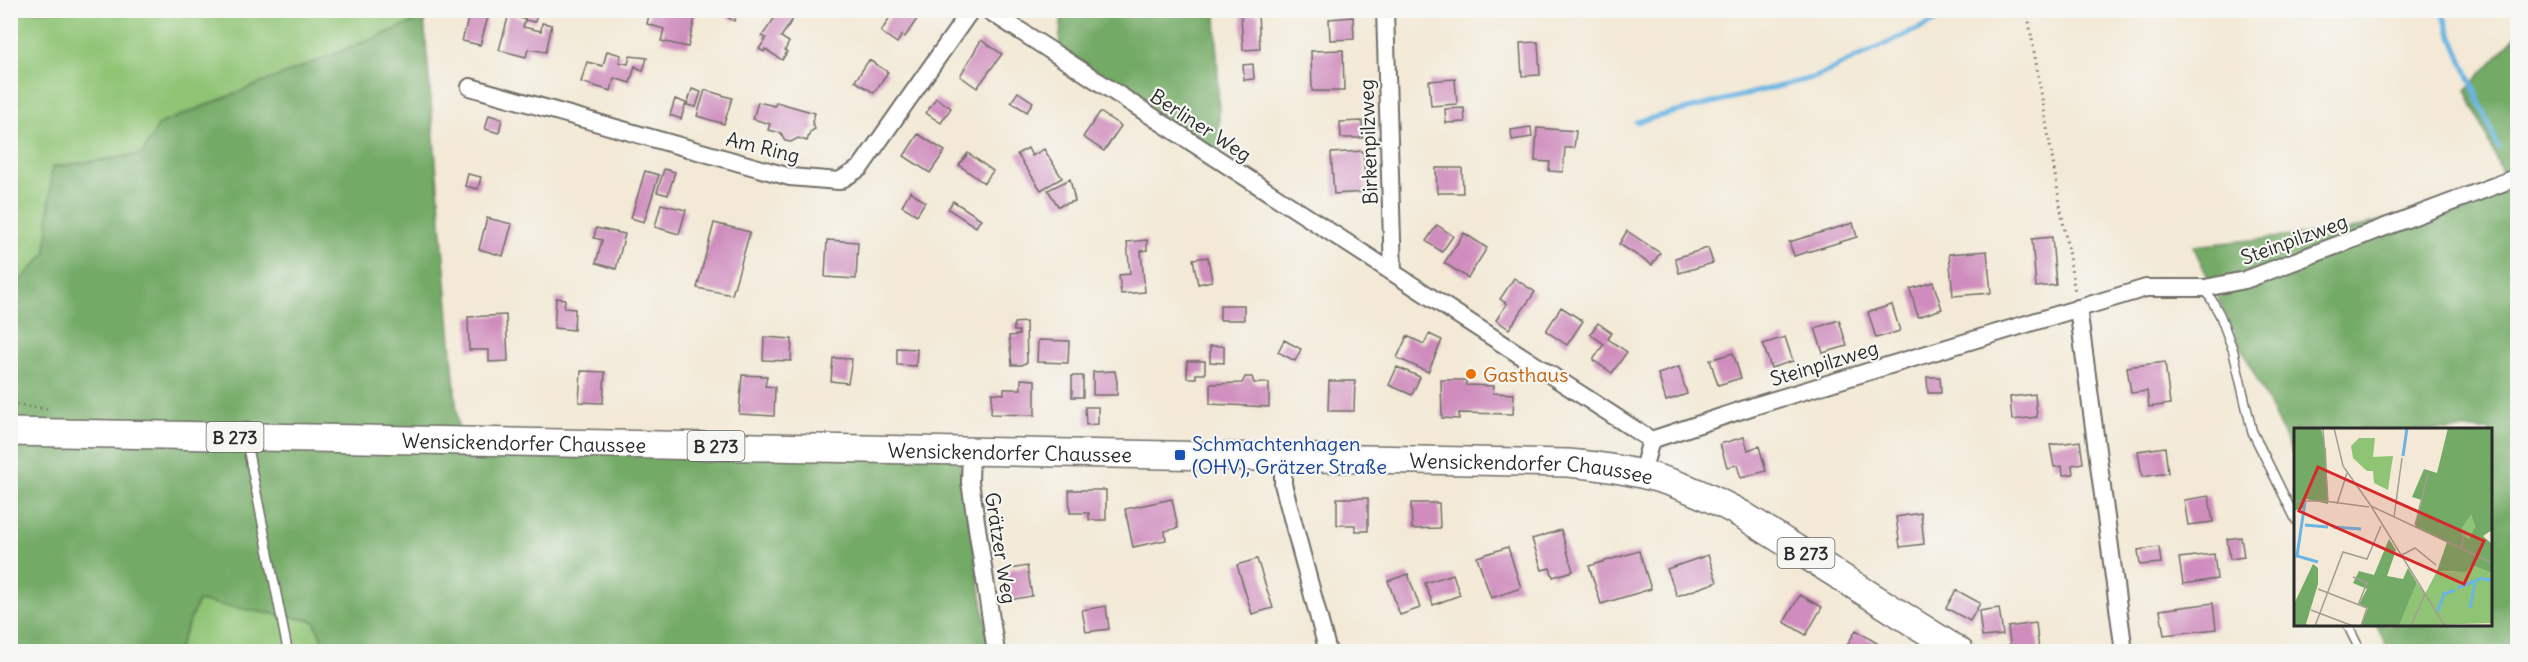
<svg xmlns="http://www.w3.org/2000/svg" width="2528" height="662" viewBox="0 0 2528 662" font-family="Delius,sans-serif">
	<rect width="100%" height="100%" fill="#f6f6f2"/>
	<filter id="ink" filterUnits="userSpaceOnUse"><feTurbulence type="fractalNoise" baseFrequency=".0167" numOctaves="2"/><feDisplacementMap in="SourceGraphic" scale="12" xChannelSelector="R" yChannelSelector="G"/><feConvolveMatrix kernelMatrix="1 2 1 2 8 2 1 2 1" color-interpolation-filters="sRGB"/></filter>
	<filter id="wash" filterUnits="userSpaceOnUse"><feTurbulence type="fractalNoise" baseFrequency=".008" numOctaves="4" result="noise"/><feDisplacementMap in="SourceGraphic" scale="24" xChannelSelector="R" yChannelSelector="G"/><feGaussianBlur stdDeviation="1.35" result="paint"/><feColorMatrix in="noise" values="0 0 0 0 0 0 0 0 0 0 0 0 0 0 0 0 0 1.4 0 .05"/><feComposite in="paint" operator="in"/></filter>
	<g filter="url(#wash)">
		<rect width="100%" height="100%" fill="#f3e9d6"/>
		<path fill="#8fc475" stroke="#5d7850" stroke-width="1.5" d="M11 11H426L424 18 159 124 143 154 52 167 46 253 19 283H11Z
			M198 601 314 621 327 651 177 652Z"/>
		<path fill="#73aa66" stroke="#4f6a48" stroke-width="1.5" d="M1062 11H1216L1220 155 1059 48Z
			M424 18 459 438 959 455 990 651H327L314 621 198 601 177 651 11 652V283L19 282 46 253 52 167 142 154 159 124Z
			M2517 35V651H2389L2376 625 2490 624V430H2296L2295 459 2193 246 2349 230 2506 182 2466 90Z"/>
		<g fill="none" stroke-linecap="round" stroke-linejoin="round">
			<path stroke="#6ab5e3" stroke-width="5" d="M2441 10 2498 147
				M1636 122 1816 77 1958 10"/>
		</g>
		<g id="blocks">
			<path fill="#cf8cbd" d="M527 10H538L535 22 525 20 523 27 541 31 542 23 552 25 546 52 528 49 526 57 499 50 509 14 525 20Z
				M650 10H697L688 47 661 41 664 29 647 24Z
				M715 10H740L734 21Z
				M780 10H788L795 16 781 37 789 42 785 50 787 52 782 60 765 49 764 52 759 49 766 38 762 36Z
				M894 10H913L919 16 905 37 902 35 897 43 881 32Z
				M470 12 488 17 480 45 462 41Z
				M1258 14 1260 49 1243 50 1241 15Z
				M1353 17 1354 39 1330 40 1329 19Z
				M981 40 1002 54 977 88 960 76Z
				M1538 42 1540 75 1522 76 1520 43Z
				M1343 50 1344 91H1312L1311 51Z
				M607 51 621 55 619 62 628 64 630 56 647 58 643 71 635 66 630 83 614 78 611 91 581 82 587 62 603 66Z
				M869 60 888 72 874 93 855 81Z
				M1253 64 1254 79 1244 80 1243 65Z
				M1455 79 1457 104 1431 106 1429 81Z
				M692 89 701 92 696 107 687 105Z
				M705 90 732 98 724 124 697 116Z
				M1018 92 1033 102 1027 112 1011 102Z
				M936 98 951 108 941 123 926 113Z
				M675 99 686 103 681 119 670 115Z
				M758 102 775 106 776 102 815 113 812 122 815 129 810 132 807 141 798 138 791 142 785 141 781 133 768 130 770 124 753 119Z
				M1464 108 1465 122 1446 123 1445 109Z
				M1100 112 1121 126 1104 151 1083 137Z
				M489 115 502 119 499 133 485 129Z
				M1362 121 1363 138H1341L1340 122Z
				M1531 127 1532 137 1512 140 1511 130Z
				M1537 128 1576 131 1574 148H1565L1563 172 1549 171 1550 162 1535 161Z
				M918 134 945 151 930 173 904 156Z
				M1028 148 1032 156 1044 149 1062 178 1041 190 1017 154Z
				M1363 151 1366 192 1334 194 1331 153Z
				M968 153 993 171 984 183 959 165Z
				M1436 168H1462L1463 193H1437Z
				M664 169 675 172 668 195 657 192Z
				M645 171 659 175 644 222 631 218Z
				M468 174 481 177 478 189 465 186Z
				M1070 179 1075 201 1058 206 1048 190Z
				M910 191 925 202 917 215 902 206Z
				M953 201 981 219 976 227 948 209Z
				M661 204 686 210 679 234 655 227Z
				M487 218 512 224 503 256 479 249Z
				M714 223 750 232 732 295 697 288Z
				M1853 223 1857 237 1794 256 1789 242Z
				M1437 225 1453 236 1442 252 1426 241Z
				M596 228 625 234 616 269 596 263 602 240 594 238Z
				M1627 231 1660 253 1652 265 1619 244Z
				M1464 233 1487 248 1468 278 1444 263Z
				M2052 237 2056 285 2036 287 2032 239Z
				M827 240 858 242 856 279 825 277Z
				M1147 240V250L1141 251 1145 292 1121 294 1119 275 1130 274 1127 242Z
				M1708 248 1713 263 1679 273 1675 258Z
				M1987 251 1991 293 1953 296 1949 254Z
				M1208 257 1212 281 1198 284 1193 259Z
				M1514 278 1535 292 1509 329 1496 320 1507 304 1500 299Z
				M1933 282 1942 309 1918 317 1910 289Z
				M556 298 565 299 564 308 575 309 574 330 554 328Z
				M1220 305H1244V320H1220Z
				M1892 305 1900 331 1876 338 1868 312Z
				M1561 307 1583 321 1567 345 1546 331Z
				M506 315 508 361 489 362V350H469L468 317Z
				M1839 320 1847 346 1823 353 1815 328Z
				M1026 322 1027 362 1022 365H1012L1009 336 1019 335V331H1014V323Z
				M1598 323 1612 333 1608 339 1627 352 1612 373 1593 360 1604 344 1590 334Z
				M1429 334 1442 340 1428 372 1397 358 1407 336 1424 344Z
				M764 337 792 339 791 361 763 360Z
				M1785 337 1793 361 1771 368 1763 344Z
				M1038 340 1069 341 1068 363 1037 362Z
				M1284 340 1301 349 1295 361 1278 352Z
				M1210 346H1224V363L1210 362Z
				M897 348 917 349 916 366 897 365Z
				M1733 353 1741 378 1718 385 1710 360Z
				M833 358 852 359 848 383 831 381Z
				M1187 361H1205V374H1196V378H1187Z
				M2165 362 2170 404 2149 407 2147 391 2131 393 2127 367Z
				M1397 367 1420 377 1412 395 1389 385Z
				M1679 367 1687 394 1666 401 1658 374Z
				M581 371 605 372 603 403 579 402Z
				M1115 371 1117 382V395H1093V372Z
				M742 375 767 376 765 386 775 387 774 416 739 414Z
				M1072 376H1083V397H1072Z
				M1245 377H1252L1254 383H1269V407L1210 404V384L1242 383Z
				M1927 377H1940L1941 393H1928Z
				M1021 379 1035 380V415L991 414 992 393 1004 394V389H1021Z
				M1441 380H1466V385L1494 386 1493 393 1514 394 1513 414 1459 413V419L1442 418Z
				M1329 381H1355L1354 411H1328Z
				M2035 394 2037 417 2012 420 2010 397Z
				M1085 407H1098V424L1086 425Z
				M1744 437 1748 450 1759 446 1766 471 1741 478 1737 465 1727 467 1720 444Z
				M2080 441 2083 463 2072 465 2073 474 2063 475 2062 466 2054 467 2050 445Z
				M2165 447 2168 473 2142 477 2138 451Z
				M1069 490H1106V520H1089V513H1070Z
				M2209 496 2213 522 2188 525 2184 500Z
				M1337 498H1368V531H1355V525H1337Z
				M1172 499 1178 528 1165 531 1166 540 1133 547 1125 509Z
				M1411 503H1439L1440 528 1412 529Z
				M1921 513 1924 544 1900 547 1896 517Z
				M1561 530 1573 571 1553 577 1550 568 1542 570 1532 539Z
				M2241 537 2244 557 2230 559 2227 539Z
				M1508 547 1521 588 1491 598 1477 557Z
				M2159 547 2161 563 2140 565 2138 550Z
				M1639 551 1651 589 1601 604 1589 566Z
				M2214 554 2217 579 2183 584 2179 558Z
				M1708 555 1717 582 1677 596 1667 569Z
				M1257 559 1273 608 1252 614 1237 565Z
				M1027 566 1032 596 1010 600 1005 570Z
				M1408 574 1420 608 1400 615 1388 581Z
				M1453 574 1460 595 1433 605 1425 583Z
				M1956 590 1980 603 1970 621 1946 608Z
				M1800 595 1822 607 1806 635 1784 622Z
				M2213 603 2216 629 2164 635 2160 610Z
				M1106 606 1109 629 1086 632 1082 610Z
				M1999 608 2003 635 1982 637 1979 611Z
				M2036 623 2039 652H2011L2008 627Z
				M1856 630 1891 652H1843Z"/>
		</g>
	</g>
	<g filter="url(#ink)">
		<use href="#blocks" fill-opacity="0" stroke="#716e67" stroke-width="1.5"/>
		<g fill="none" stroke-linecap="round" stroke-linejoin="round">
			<defs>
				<path id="service" d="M2205 288 2220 315 2233 350 2252 431 2296 520
					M246 440 288 652
					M2347 624 2361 652"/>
				<path id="minor" d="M988 10 1651 440 1642 473
					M1385 10 1393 273
					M470 87 790 177 839 181 860 168 971 10
					M2078 308 2124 652
					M1651 440 1754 406 2146 288H2205L2245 280 2518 177
					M971 451 970 482 996 652
					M1283 458V484L1328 652"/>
				<g id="primary">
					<path id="s1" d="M10 432 1568 463C1637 469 1681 481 1741 514L1960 652"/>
				</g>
			</defs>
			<use href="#service" stroke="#716e67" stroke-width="11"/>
			<use href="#minor" stroke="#716e67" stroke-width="20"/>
			<use href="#primary" stroke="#716e67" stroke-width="30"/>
			<path stroke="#716e67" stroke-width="3" stroke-dasharray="1.5 4.5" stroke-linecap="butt" d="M2027 10 2075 292
				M10 404 47 409"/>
			<use href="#service" stroke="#fff" stroke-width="8"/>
			<use href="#minor" stroke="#fff" stroke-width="16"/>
			<use href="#primary" stroke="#fff" stroke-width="27"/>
		</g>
	</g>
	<circle fill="#e8710a" stroke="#f6f6f2" stroke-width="2" cx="1471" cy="374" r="6"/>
	<rect fill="#1a4fb4" stroke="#f6f6f2" stroke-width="2" x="1174" y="449" width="12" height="12" rx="3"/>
	<g text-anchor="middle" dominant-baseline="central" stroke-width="4.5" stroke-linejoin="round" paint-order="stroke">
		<g fill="#f6f6f2" stroke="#686867" stroke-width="1.5">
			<rect x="206.5" y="422" width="57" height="30" rx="4.5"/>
			<rect x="687.5" y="431" width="57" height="30" rx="4.5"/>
			<rect x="1777.5" y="538" width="57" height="30" rx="4.5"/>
		</g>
		<g font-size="18" font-weight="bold" fill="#2b2b2b">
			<text x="235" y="437">B 273</text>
			<text x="716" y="446">B 273</text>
			<text x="1806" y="553">B 273</text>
		</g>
		<g font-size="20" fill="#2b2b2b" stroke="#f6f6f2">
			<text transform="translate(1201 125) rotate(33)">Berliner Weg</text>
			<text transform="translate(1368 142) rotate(-92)">Birkenpilzweg</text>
			<text transform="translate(763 147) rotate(14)">Am Ring</text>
			<text transform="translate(2294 239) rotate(-20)">Steinpilzweg</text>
			<text transform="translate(1824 363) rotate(-17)">Steinpilzweg</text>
			<text stroke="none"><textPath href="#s1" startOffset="514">Wensickendorfer Chaussee</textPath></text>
			<text stroke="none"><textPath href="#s1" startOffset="1000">Wensickendorfer Chaussee</textPath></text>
			<text stroke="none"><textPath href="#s1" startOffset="1522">Wensickendorfer Chaussee</textPath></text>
			<text transform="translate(1001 548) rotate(81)">Grätzer Weg</text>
		</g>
		<g font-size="20" fill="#c56008" stroke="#f6f6f2" text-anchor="start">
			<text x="1483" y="374">Gasthaus</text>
		</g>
		<g font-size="20" fill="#164399" stroke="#f6f6f2" text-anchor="start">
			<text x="1192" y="443">Schmachtenhagen<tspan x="1192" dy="23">(OHV), Grätzer Straße</tspan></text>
		</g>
	</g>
	<g transform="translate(2294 428)">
		<rect width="198" height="198" fill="#f3e9d6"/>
		<path d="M65 10H81L79 29 99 28 94 62 80 55 79 43H73L59 30 57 18ZM177 87 181 100 175 111 168 107V100ZM177 137 198 145V195L105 198 123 155 131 166 143 143 163 144Z" fill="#8fc475"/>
		<path d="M0 0H27L32 22 34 76 12 71 11 79 0 83ZM154 0H198V102L189 108 198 116V145L177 137 172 144 143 143 153 114 121 99 128 72 118 69 130 41 143 45ZM177 87 181 99 175 111 168 107V100ZM95 111 102 122 93 148 109 151 114 140 123 155 105 198H67L74 180 65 176 73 161 59 155 65 143 80 147ZM19 136 24 140V156L12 196 15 198H0V176Z" fill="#73aa66" fill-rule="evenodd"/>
		<path fill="none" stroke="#6ab5e3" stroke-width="3" d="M109 28 113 0M11 74 3 128 24 134M11 97 34 99M39 99 67 101M164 160 188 150 198 153M176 180 181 155M144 183 150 166 161 162"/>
		<path fill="none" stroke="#a39d92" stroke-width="1.5" d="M29 0 34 73M40 0 49 38 77 78 198 135M0 73H31L75 79M43 76 53 45M77 78 151 198M100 89 108 30M121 97 134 46M167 121 171 102M106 128 121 120 142 137M59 149 73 155 64 177M24 161 73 180 67 198M17 182 59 198M21 198 49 124 73 131 87 98M117 198 131 166"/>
		<path fill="#d62828" fill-opacity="0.15" stroke="#d62828" stroke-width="3" d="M24 39 190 113 170 156 5 83Z"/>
		<rect width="198" height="198" fill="none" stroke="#2b2b2b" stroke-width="3"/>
	</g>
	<rect width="2528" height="662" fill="none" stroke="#f6f6f2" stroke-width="36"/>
</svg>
